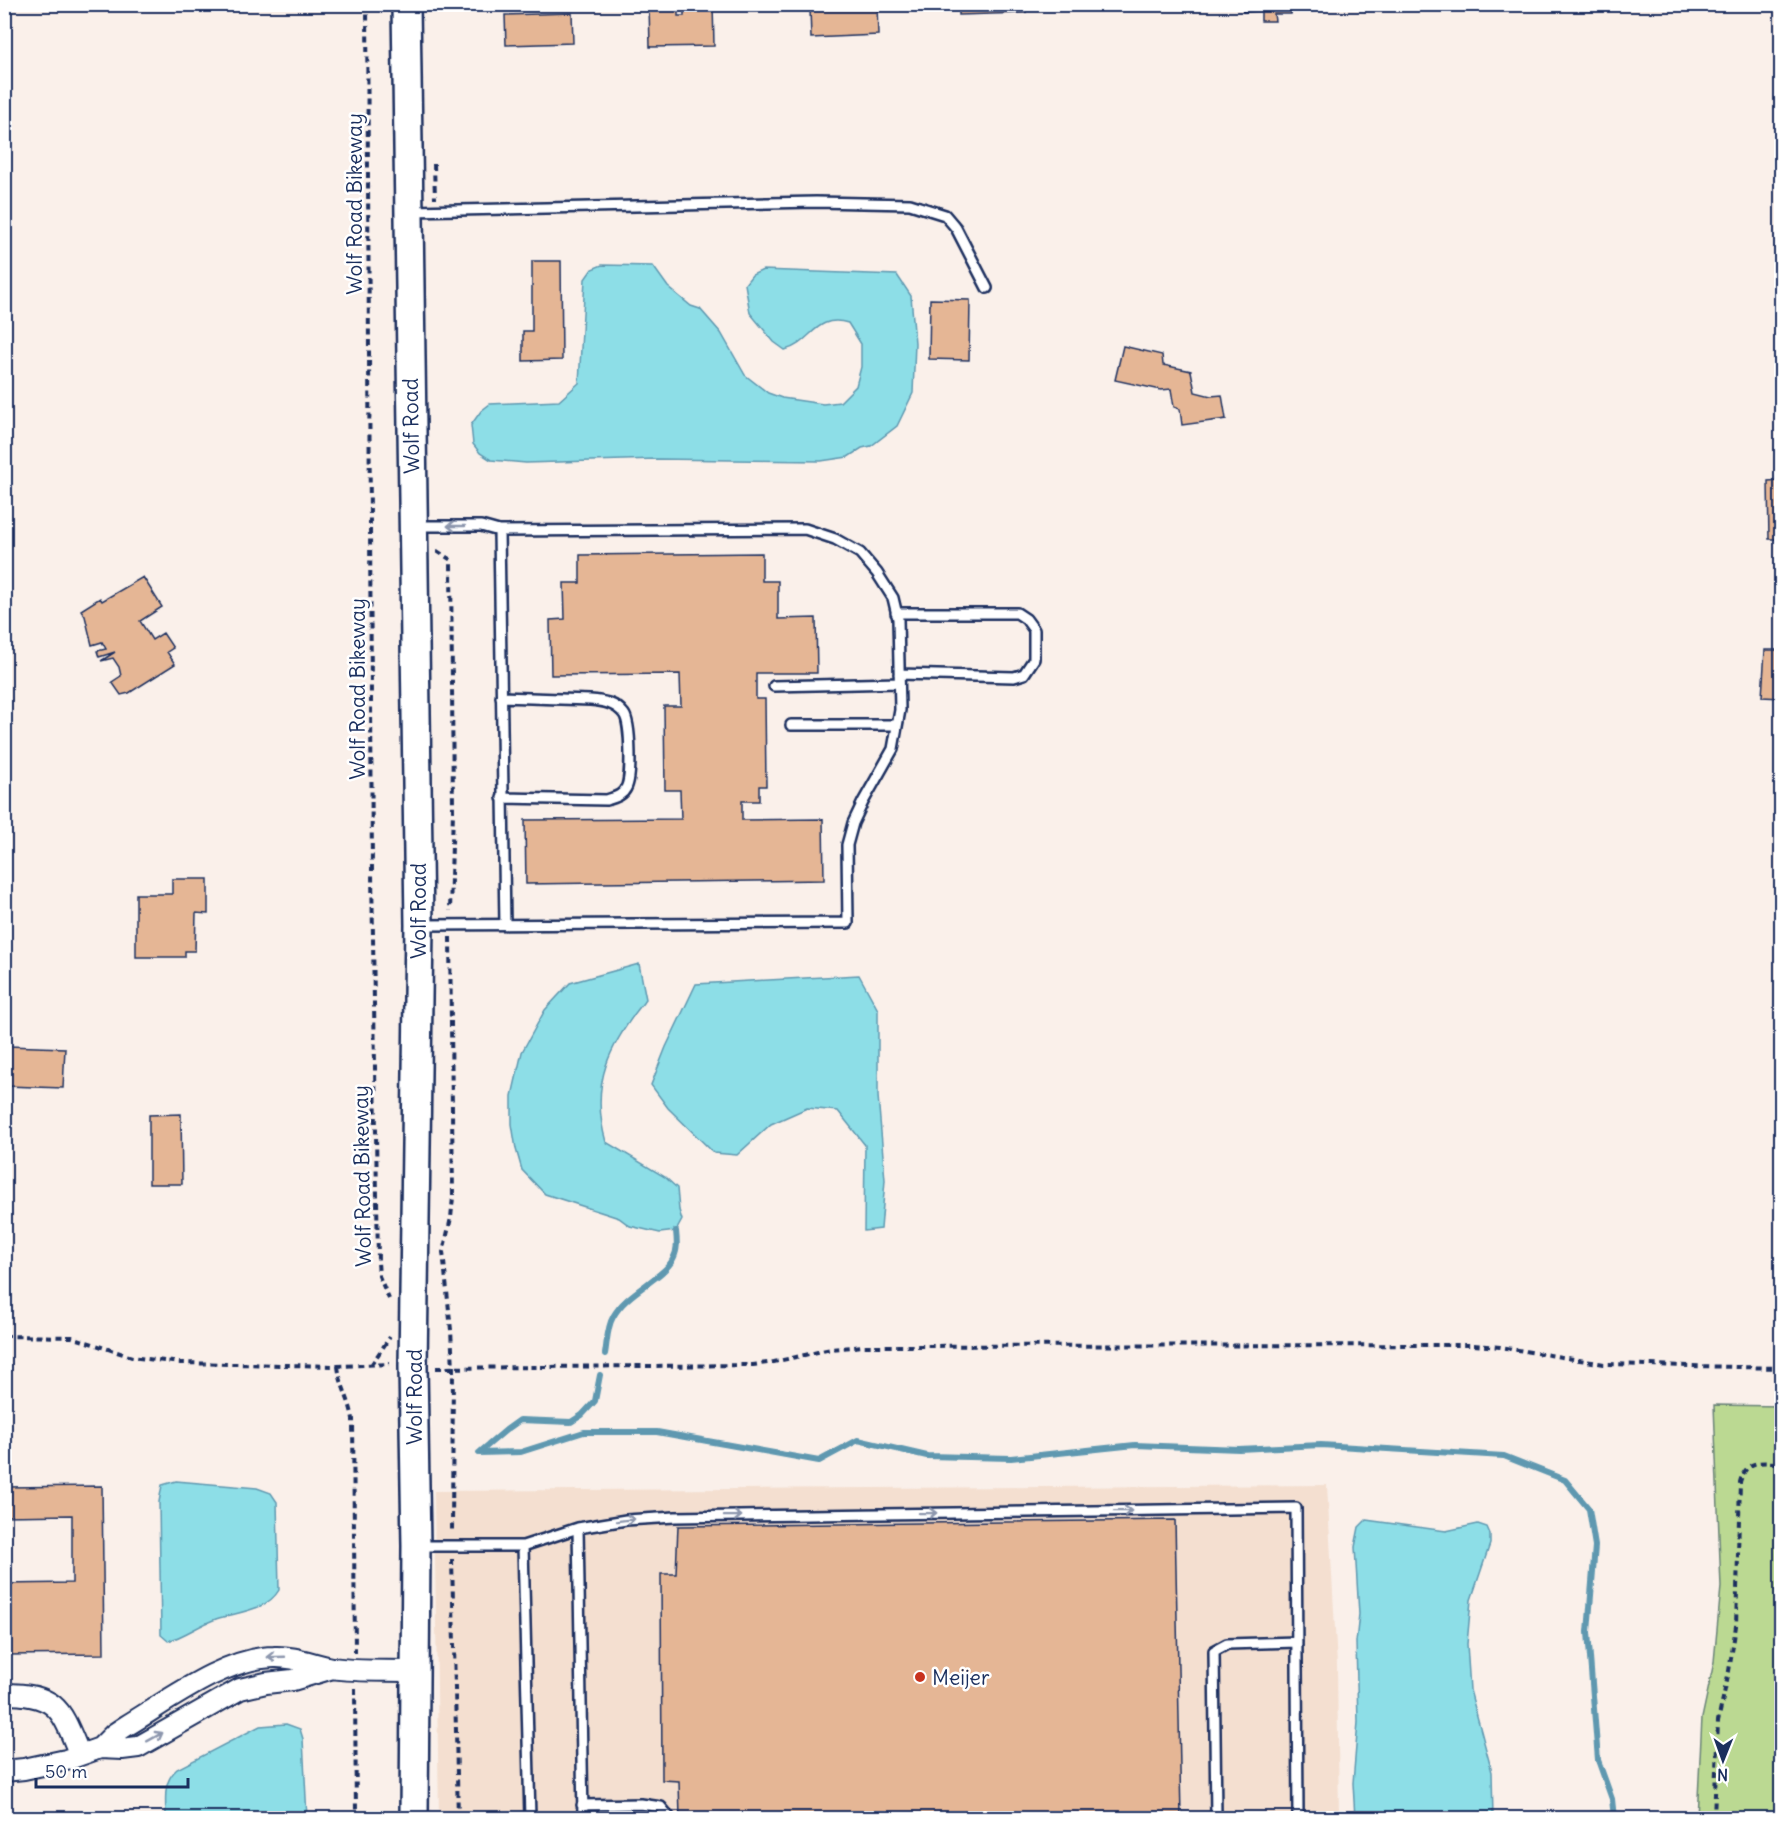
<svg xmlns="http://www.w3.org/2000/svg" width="1786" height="1823" viewBox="0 0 1786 1823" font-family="Delius,sans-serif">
	<rect width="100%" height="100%" fill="#faf0ea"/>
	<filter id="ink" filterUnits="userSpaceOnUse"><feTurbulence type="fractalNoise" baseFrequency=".0167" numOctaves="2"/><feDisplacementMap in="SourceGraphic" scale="12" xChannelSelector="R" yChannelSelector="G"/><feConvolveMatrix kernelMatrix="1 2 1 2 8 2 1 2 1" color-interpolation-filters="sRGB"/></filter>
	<g filter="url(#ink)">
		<path fill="#f4dfd0" d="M1327 1485 1337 1665 1339 1818H439L434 1491Z"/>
		<path fill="#bbd992" stroke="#6b8478" stroke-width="1.5" d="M1714 1405 1781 1406V1818H1697L1702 1718 1714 1662 1721 1587Z"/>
		<path fill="#8ddee7" stroke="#5f98b0" stroke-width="1.5" d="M602 265 653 266 668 287 691 306 700 309 721 333 745 375 768 393 782 398 823 404 840 402 856 386 861 367V344L848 323C815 313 811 344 785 350L774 342 750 313 745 284 752 275 763 270 897 275 911 296 915 343 913 393 897 426 871 446 862 448 848 457 821 461 656 459 526 463 491 460 480 453 473 444 471 425 481 411 490 404 559 401 579 383 585 279 592 269Z
			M639 964 646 999C610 1044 589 1083 606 1142L665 1177 677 1188 679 1210 682 1220 676 1231 660 1233 630 1226 619 1218 545 1194 522 1170 516 1149 512 1124V1096L522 1052 545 1010 570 983Z
			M859 975 878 1010V1096L885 1180 881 1229 864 1231 865 1145 838 1111 807 1108 771 1124 737 1155 714 1153 668 1108 651 1085 666 1047 696 984Z
			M176 1481 257 1488 271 1493 277 1502 279 1590C267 1611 237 1612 216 1619 199 1625 185 1636 168 1641L161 1635 159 1502 162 1485Z
			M1366 1520 1446 1531 1478 1524 1487 1527 1490 1534V1544L1471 1600 1467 1644 1470 1690 1492 1772 1493 1818H1355L1353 1783 1358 1722 1356 1642 1359 1614 1355 1547 1359 1527Z
			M286 1724 300 1729 303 1739 307 1818H166C166 1800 162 1782 177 1769L260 1726Z"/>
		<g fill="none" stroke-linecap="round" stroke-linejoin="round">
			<path stroke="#5f98b0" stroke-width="6" d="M605 1354C607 1343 607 1327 613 1317 626 1292 663 1279 673 1259 678 1250 677 1241 676 1231
				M480 1452 506 1430 520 1420 571 1422 582 1415 595 1401 600 1375
				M479 1453 521 1452 584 1432H657L819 1461 858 1440 927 1456 1011 1458 1135 1445 1239 1449 1321 1445 1504 1456 1565 1480 1589 1509 1595 1546 1588 1632 1598 1760 1612 1799 1614 1818"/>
		</g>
		<path fill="#e5b695" stroke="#1b2f5e" stroke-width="1.5" d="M649 4H678V16H684V4H713L714 46 650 47Z
			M959 4H1026V13L959 15Z
			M1095 4H1161L1095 7Z
			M1243 4H1291V14H1274L1275 21H1261V11L1243 12Z
			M1522 4H1594L1593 11Z
			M877 5 878 35 811 38 810 8Z
			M572 13 573 43 506 45 505 15Z
			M532 261H561L562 360 523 361V331H532Z
			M930 299 970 300 969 360 929 359Z
			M1778 312H1782V333H1778Z
			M1123 346 1162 355 1163 365 1191 371 1195 392 1211 396 1222 395 1226 419 1182 425 1180 409 1174 407 1171 389 1161 390 1115 380Z
			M1782 480V539H1769L1768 481Z
			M762 553V581H778V619L816 618 817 673H756V699H765L766 786H759V801H742V820L823 819 824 880 526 884 525 820 681 819 680 790H665L664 706H681L680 674 551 675 550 620 565 619 564 583H580V555Z
			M143 577 162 607 140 621 152 640 163 633 173 648 167 652 175 664 129 693 121 695 112 682 121 676 119 667 113 658 101 661 115 652 99 657 97 651 106 649 102 642 92 645 85 616 81 610 100 598 102 601Z
			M1765 650H1782V698L1762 697Z
			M172 879H208V914L196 913 195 951H185V957H136V894H172Z
			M7 1046 65 1048 63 1088 6 1086Z
			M181 1114 182 1184H149V1115Z
			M102 1486 104 1654 4 1655V1584L72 1583V1515L4 1516V1487Z
			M1175 1520 1181 1818H680L679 1781 662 1780 661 1574H676L678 1526Z"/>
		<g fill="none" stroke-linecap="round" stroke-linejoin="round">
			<defs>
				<path id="service" d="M412 211 816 202 910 204 945 215 956 228 987 288
					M415 526H481L499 531 805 529 835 539 860 553 877 573 893 598 898 619 900 710 893 749 863 802 853 823 847 845 848 923 422 925
					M499 531 505 925
					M896 613H1017L1026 619 1034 630V659L1024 674 1014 677 899 674
					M774 686 899 683
					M501 697 590 700C603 701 616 703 624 714 631 723 632 778 626 788 622 796 615 797 607 800L502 798
					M791 725H897
					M578 1528 583 1818
					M418 1546H523L530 1818
					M523 1546 578 1528 626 1520 675 1517 1296 1508 1298 1818
					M582 1805 641 1804 661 1807 670 1818
					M1216 1818 1214 1651 1227 1644 1297 1642"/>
				<path id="minor" d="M4 1694C59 1694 61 1710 80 1755
					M100 1748 114 1734 126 1726C168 1701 224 1658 274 1657 294 1656 312 1664 332 1668 358 1672 387 1670 414 1671
					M4 1771 24 1769 66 1760 100 1748 122 1749 138 1747 240 1689 266 1683 293 1680 333 1668"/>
				<path id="secondary" d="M406 4 419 925 413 1366 416 1546 414 1818"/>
			</defs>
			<use href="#service" stroke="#1b2f5e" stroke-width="14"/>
			<use href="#minor" stroke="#1b2f5e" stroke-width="24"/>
			<use href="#secondary" stroke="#1b2f5e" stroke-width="32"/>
			<path stroke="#1b2f5e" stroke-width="4" stroke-dasharray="6 4.5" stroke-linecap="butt" d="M367 4 372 873 378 1262 379 1276 389 1299
				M434 164 435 199
				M437 551 451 560 453 811 450 911
				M450 937 453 1197 451 1218 443 1252 451 1330 453 1368 452 1534
				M4 1336 72 1337 132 1357 180 1363 338 1366 390 1364
				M371 1365 390 1337
				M338 1366C340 1385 350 1400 353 1419L355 1653
				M436 1368 753 1365 774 1362 831 1349 864 1346 1472 1345 1500 1347 1604 1364 1782 1368
				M452 1559 458 1818
				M355 1688 356 1818
				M1714 1818 1718 1721 1729 1671 1736 1626 1740 1482C1747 1458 1761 1463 1782 1463"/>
			<use href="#service" stroke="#fff" stroke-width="9"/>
			<use href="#minor" stroke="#fff" stroke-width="20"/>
			<use href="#secondary" stroke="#fff" stroke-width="27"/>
		</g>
		<defs><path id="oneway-shaft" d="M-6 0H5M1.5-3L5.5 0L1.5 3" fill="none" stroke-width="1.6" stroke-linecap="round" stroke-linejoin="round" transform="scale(1.5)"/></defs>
		<g stroke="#8d97ae">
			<use href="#oneway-shaft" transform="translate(456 526) rotate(-180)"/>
			<use href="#oneway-shaft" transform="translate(1123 1511) rotate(-1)"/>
			<use href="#oneway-shaft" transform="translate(928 1513) rotate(-1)"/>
			<use href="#oneway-shaft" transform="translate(733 1516) rotate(-1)"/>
			<use href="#oneway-shaft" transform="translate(626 1520) rotate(-7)"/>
			<use href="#oneway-shaft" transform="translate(276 1657) rotate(178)"/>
			<use href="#oneway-shaft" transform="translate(155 1737) rotate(-29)"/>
		</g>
	</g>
	<circle fill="#c8321e" stroke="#fff" stroke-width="2" cx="920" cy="1677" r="6"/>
	<g text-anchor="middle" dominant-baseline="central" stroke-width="5" stroke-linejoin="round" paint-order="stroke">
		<g font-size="21" fill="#1b2f5e" stroke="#fff">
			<text transform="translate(354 204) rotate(-90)">Wolf Road Bikeway</text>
			<text transform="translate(411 426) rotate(-91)">Wolf Road</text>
			<text transform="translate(357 689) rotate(-90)">Wolf Road Bikeway</text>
			<text transform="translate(418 911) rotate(-90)">Wolf Road</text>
			<text transform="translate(362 1176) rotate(-91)">Wolf Road Bikeway</text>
			<text transform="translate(414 1397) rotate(-90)">Wolf Road</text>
		</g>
		<g font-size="21" fill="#1b2f5e" stroke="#fff" text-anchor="start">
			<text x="932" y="1677">Meijer</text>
		</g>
	</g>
	<rect width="1786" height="1823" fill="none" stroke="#fff" stroke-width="24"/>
	<rect x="12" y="12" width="1762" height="1799" fill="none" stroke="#1b2f5e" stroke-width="2" filter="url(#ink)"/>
	<g transform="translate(1723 1760) rotate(181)" stroke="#ffffff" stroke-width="4.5" paint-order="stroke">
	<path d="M0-4.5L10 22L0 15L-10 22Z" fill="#1b2f5e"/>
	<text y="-9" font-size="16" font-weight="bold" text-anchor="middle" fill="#1b2f5e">N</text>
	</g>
	<path d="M36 1778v9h152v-9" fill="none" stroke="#1b2f5e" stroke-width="3"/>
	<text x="45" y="1778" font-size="18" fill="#1b2f5e" stroke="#ffffff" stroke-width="4.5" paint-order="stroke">50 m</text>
</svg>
